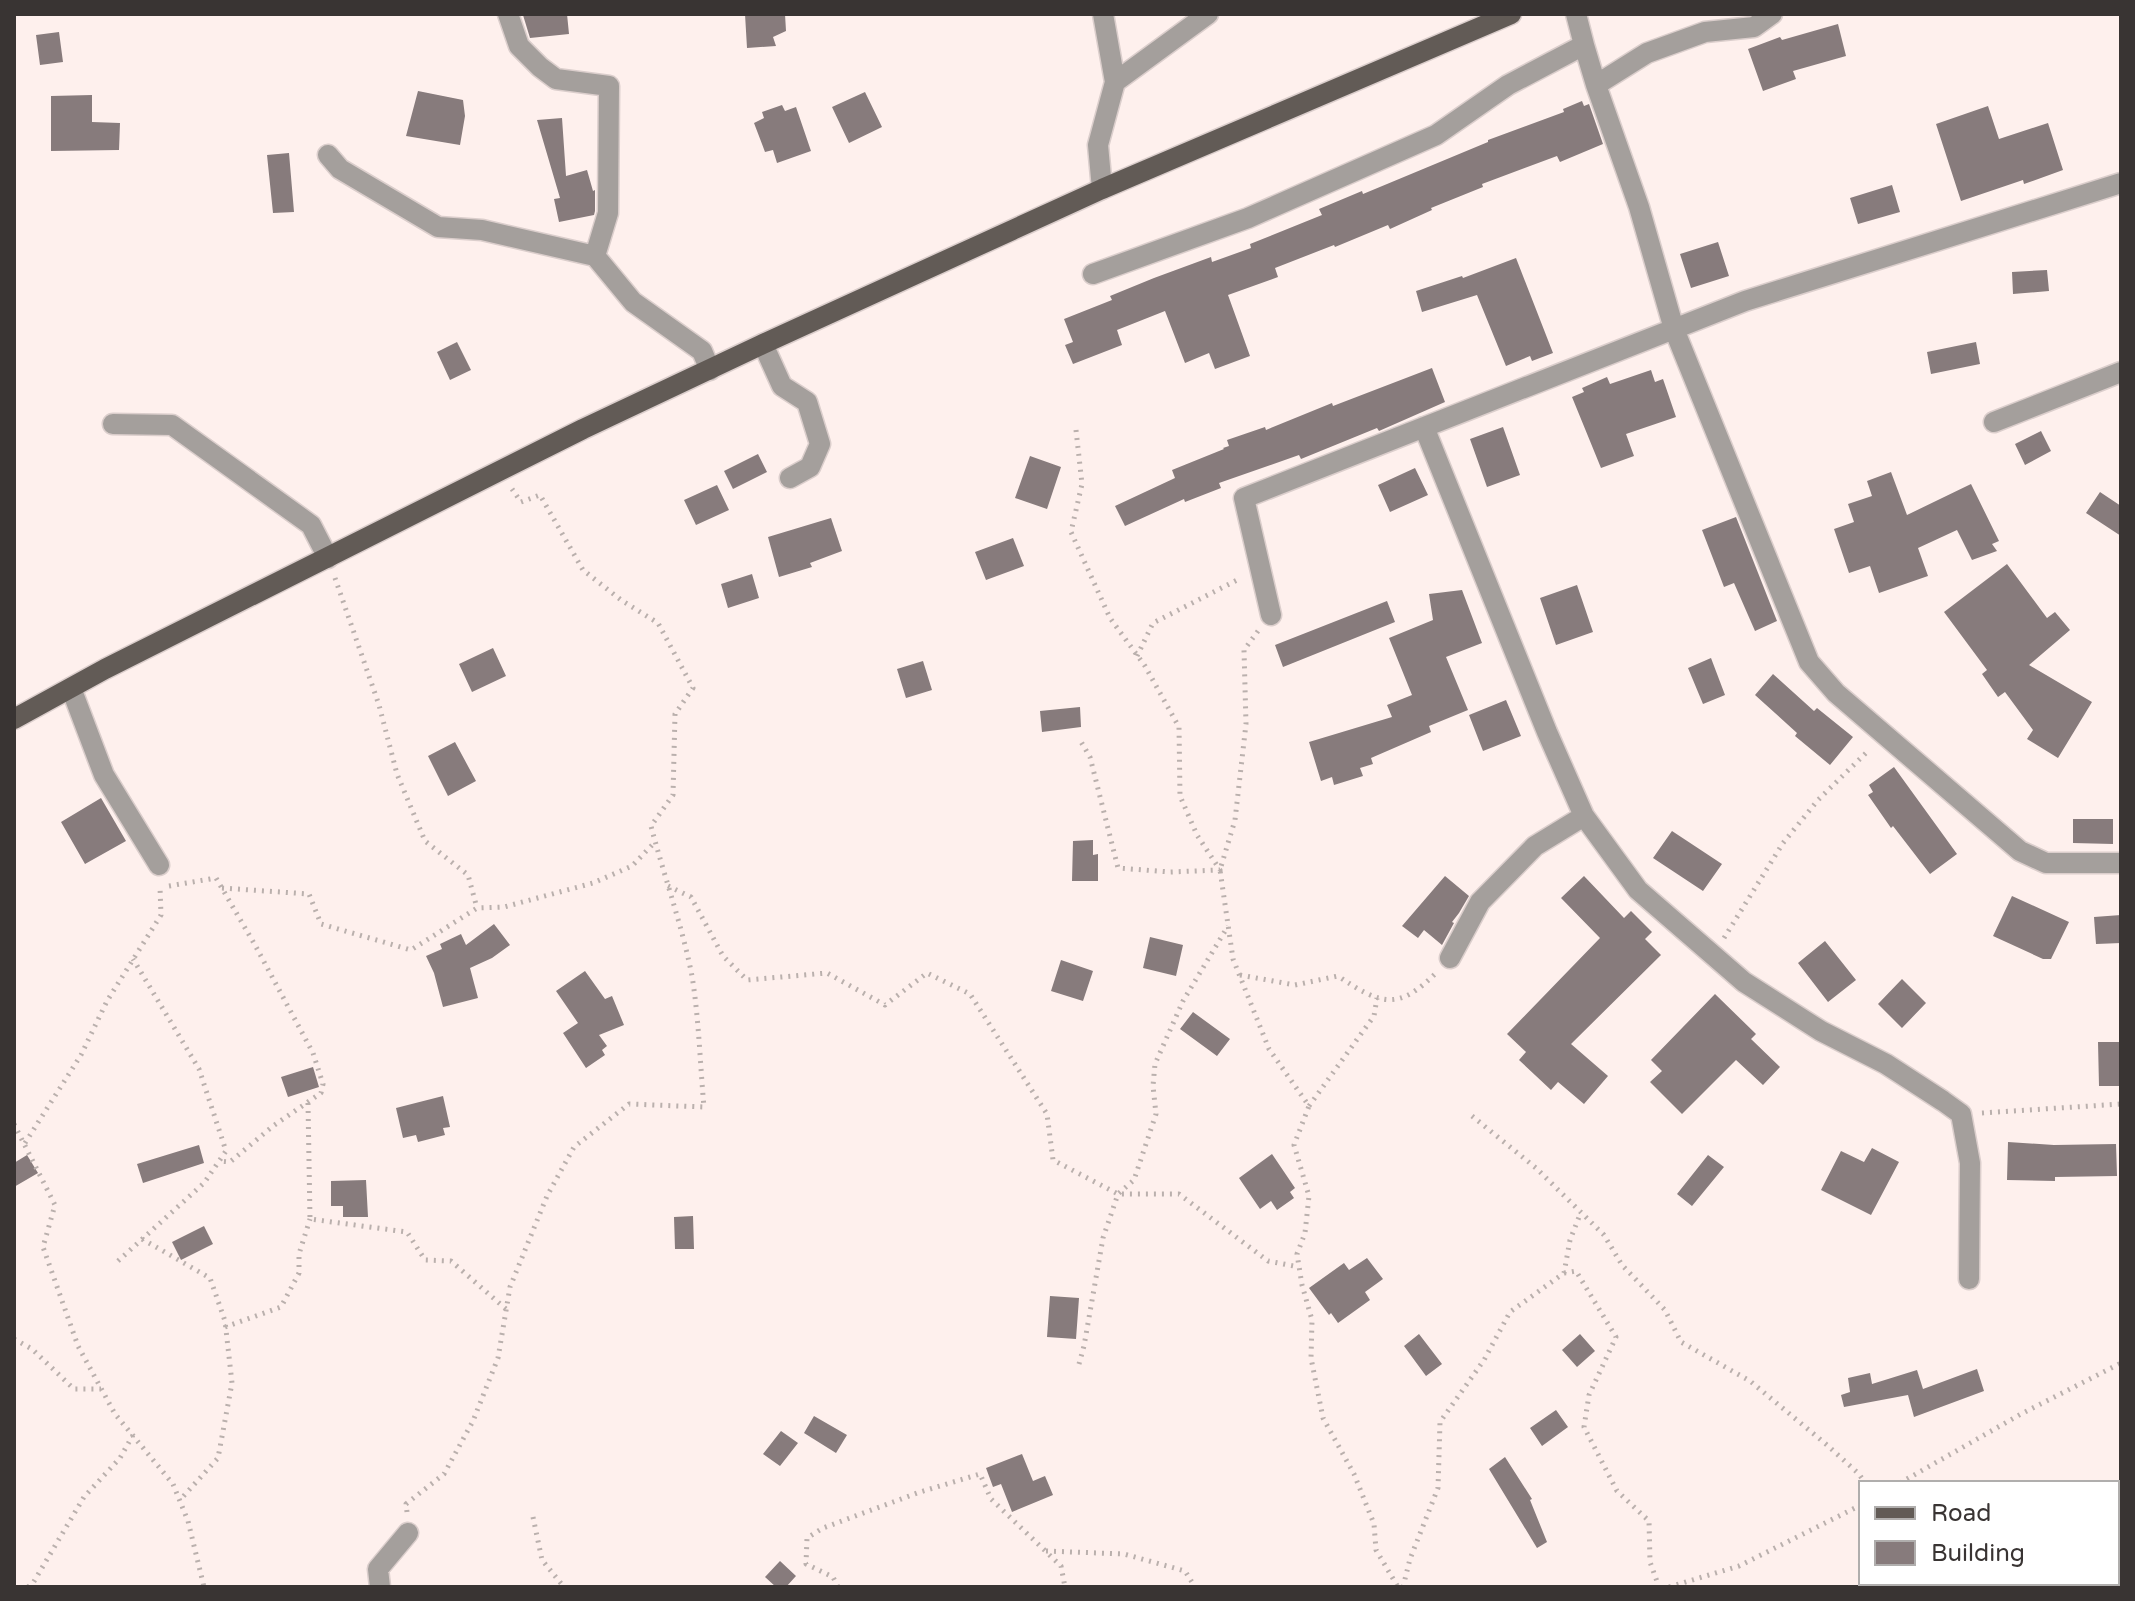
<svg xmlns="http://www.w3.org/2000/svg" width="2135" height="1601" viewBox="0 0 2135 1601" font-family="'Varela Round',sans-serif">
	<rect width="100%" height="100%" fill="#fef0ed"/>
	<path fill="#877b7c" d="M537 14H567L569 34 530 38 523 15Z
		M745 14H785L786 31 773 37 776 46 747 48Z
		M1838 24 1846 56 1793 71 1796 79 1763 91 1748 49 1780 37 1782 40Z
		M59 32 63 62 40 65 36 35Z
		M418 91 463 100 465 116 460 145 406 136Z
		M865 92 882 127 849 143 832 107Z
		M92 95V122L120 123 119 150 51 151V96Z
		M1582 101 1584 106 1589 104 1603 144 1560 162 1557 156 1482 184 1483 187 1431 208 1432 210 1390 229 1388 225 1335 247 1334 245 1275 268 1278 277 1228 295 1250 356 1215 369 1209 353 1185 363 1165 311 1117 330 1122 345 1073 364 1065 345 1073 342 1064 319 1112 300 1110 296 1154 278 1211 257 1212 262 1251 248 1250 244 1322 215 1319 209 1362 191 1363 194 1488 142V140L1564 112 1563 109Z
		M782 105 785 111 796 107 811 151 777 163 773 150 765 152 754 123 764 118 762 112Z
		M1988 106 1999 139 2048 123 2063 170 2024 184 2023 180 1961 201 1936 124Z
		M562 118 566 176 587 170 593 191 595 190V211L594 215 559 222 554 199 560 198 537 120Z
		M289 153 294 212 273 213 267 155Z
		M1892 185 1900 212 1858 224 1850 198Z
		M1718 242 1729 276 1691 288 1680 254Z
		M1516 258 1553 353 1532 361 1530 356 1506 366 1477 295 1422 312 1416 291 1462 276 1463 278Z
		M2047 270 2049 291 2013 294 2012 272Z
		M457 342 471 370 450 380 437 352Z
		M1976 342 1980 364 1931 374 1927 352Z
		M1432 368 1445 402 1379 431 1377 428 1301 459 1299 455 1219 483 1221 488 1185 502 1184 499 1125 526 1115 506 1175 478 1172 470 1224 449 1223 448 1229 446 1227 440 1265 427 1266 430 1332 403 1333 406Z
		M1651 370 1655 382 1663 379 1676 417 1626 434 1634 456 1601 468 1572 397 1584 392 1582 388 1607 377 1610 384Z
		M1503 427 1520 475 1487 487 1470 439Z
		M2041 431 2051 451 2025 465 2015 444Z
		M758 454 767 472 733 489 724 471Z
		M1030 456 1061 467 1047 509 1015 498Z
		M1415 468 1428 495 1390 512 1378 485Z
		M1891 472 1907 515 1971 484 1999 541 1992 544 1997 551 1972 560 1957 530 1918 548 1928 576 1879 593 1870 566 1849 573 1834 529 1854 522 1848 504 1872 496 1867 481Z
		M717 485 729 510 696 525 684 500Z
		M2100 492 2121 506V536L2086 513Z
		M1736 517 1777 621 1755 631 1734 583 1724 587 1702 530Z
		M831 518 842 551 810 563 812 567 779 577 768 537Z
		M1013 538 1024 566 986 580 975 552Z
		M2007 564 2047 618 2055 612 2070 630 2029 665 2092 702 2058 758 2027 739 2033 730 2005 692 1998 697 1982 674 1987 670 1944 612Z
		M752 574 759 598 728 608 721 584Z
		M1577 585 1593 632 1556 645 1540 598Z
		M1462 590 1482 643 1446 657 1468 710 1429 726 1431 732 1371 758 1373 764 1360 768 1363 776 1334 785 1332 777 1321 781 1309 742 1392 717 1387 705 1412 695 1389 638 1433 620 1429 594Z
		M1387 601 1395 622 1283 667 1275 645Z
		M493 648 506 676 472 692 459 664Z
		M1711 658 1725 695 1703 704 1688 668Z
		M923 661 932 690 906 698 897 669Z
		M1773 674 1814 711 1817 708 1853 737 1830 765 1795 736 1797 733 1755 695Z
		M1506 700 1521 736 1483 751 1469 715Z
		M1080 707 1081 727 1042 732 1040 711Z
		M455 742 476 781 448 796 428 756Z
		M1894 767 1957 854 1930 874 1893 826 1891 828 1868 795 1873 792 1869 785Z
		M101 798 126 841 85 864 61 822Z
		M2073 819H2113V844L2073 843Z
		M1672 831 1722 864 1703 891 1653 858Z
		M1093 840V855L1098 854V881H1072L1073 841Z
		M1445 876 1469 896 1459 913 1452 922 1454 923 1442 945 1424 930 1418 938 1402 926Z
		M1584 876 1624 918 1631 911 1652 932 1645 939 1661 955 1571 1044 1608 1076 1584 1104 1558 1082 1551 1090 1519 1060 1526 1052 1507 1034 1600 938 1561 898Z
		M2012 896 2069 922 2051 959H2043L1993 936Z
		M2121 915V943L2096 944 2094 917Z
		M494 924 510 945 492 958 470 968 478 998 443 1007 434 973 426 956 442 949 440 944 461 934 466 945Z
		M1150 937 1183 945 1176 976 1143 968Z
		M1825 941 1856 980 1828 1002 1798 963Z
		M1061 960 1093 971 1083 1001 1051 991Z
		M585 971 605 999 612 996 624 1025 599 1035 607 1046 602 1050 605 1055 586 1068 563 1033 578 1023 556 991Z
		M1902 979 1926 1003 1902 1028 1878 1004Z
		M1715 994 1756 1034 1751 1039 1780 1067 1763 1085 1736 1060 1682 1114 1650 1082 1662 1071 1651 1060Z
		M1193 1012 1230 1039 1217 1056 1180 1029Z
		M2098 1042H2121V1086H2099Z
		M313 1067 319 1087 288 1097 281 1077Z
		M443 1096 450 1127 443 1128 445 1135 418 1142 416 1135 403 1138 396 1108Z
		M2008 1142 2054 1145 2116 1144 2117 1176 2055 1177V1181L2007 1180Z
		M199 1145 204 1163 143 1183 137 1164Z
		M1872 1148 1899 1162 1871 1215 1821 1190 1841 1151 1864 1162Z
		M1272 1154 1295 1188 1290 1192 1294 1198 1277 1210 1271 1201 1260 1209 1239 1178Z
		M27 1155 38 1173 14 1187V1163Z
		M1708 1155 1724 1167 1692 1206 1677 1194Z
		M366 1180 368 1217H343V1206H331V1181Z
		M693 1216 694 1249H675L674 1217Z
		M204 1226 213 1244 181 1260 172 1242Z
		M1367 1258 1383 1279 1365 1292 1370 1300 1338 1323 1331 1313 1329 1315 1309 1288 1344 1263 1349 1270Z
		M1050 1296 1079 1298 1076 1339 1047 1337Z
		M1419 1334 1442 1364 1426 1376 1404 1346Z
		M1580 1334 1595 1351 1577 1367 1562 1350Z
		M1977 1369 1984 1391 1914 1417 1908 1395 1844 1407 1841 1395 1850 1392 1848 1378 1870 1373 1872 1384 1917 1370 1923 1389Z
		M1556 1410 1568 1427 1542 1446 1530 1428Z
		M814 1416 847 1435 836 1453 804 1433Z
		M781 1431 798 1443 780 1466 763 1454Z
		M1022 1454 1033 1481 1045 1476 1053 1495 1012 1512 1001 1484 993 1487 986 1468Z
		M1505 1457 1532 1499 1530 1500 1547 1542 1537 1548 1489 1469Z
		M780 1561 796 1576 786 1587H776L765 1577Z"/>
	<g fill="none" stroke-linecap="round" stroke-linejoin="round">
		<defs>
			<path id="minor" d="M508 14 519 46 540 67 556 79 609 86 608 213 595 256 633 302 702 351 710 370
				M1103 14 1115 82
				M1584 45 1596 85 1639 207 1674 329 1809 662 1836 693 2020 851 2046 863H2121
				M1596 85 1647 53 1705 32 1754 27 1772 14
				M328 155 340 169 438 227 482 230 595 256
				M1102 189 1098 145 1115 82 1208 14
				M1093 274 1248 218 1436 135 1508 85 1584 45 1576 14
				M763 344 782 386 807 402 820 444 810 467 790 478
				M1994 422 2121 372
				M113 424 172 425 311 525 328 558
				M1424 427 1547 732 1584 816 1638 890 1744 982 1821 1031 1886 1064 1943 1101 1961 1114 1970 1163 1969 1279
				M1271 615 1244 498 1745 301 2121 183
				M71 688 104 775 159 865
				M1450 958 1480 902 1535 846 1584 816
				M380 1587 378 1569 408 1533"/>
			<path id="major" d="M14 719 105 669 583 429 763 344 1102 189 1511 14"/>
		</defs>
		<use href="#minor" stroke="#dbcecc" stroke-width="23"/>
		<use href="#major" stroke="#dbcecc" stroke-width="23"/>
		<path stroke="#bab0ad" stroke-width="5" stroke-dasharray="2 6" stroke-linecap="butt" d="M1076 430 1082 484 1071 532 1110 618 1145 666 1179 727 1180 796 1197 835 1220 870 1170 872 1118 868 1090 757 1080 740
			M335 578 379 705 397 774 425 841 468 875 477 908
			M1258 631 1244 650 1246 724 1235 820 1220 870 1233 959 1269 1049 1309 1106 1294 1145 1309 1196 1305 1233 1297 1254 1302 1285 1312 1320 1311 1358 1323 1418 1354 1474 1374 1524 1376 1550 1398 1587
			M1137 656 1153 623 1241 578
			M169 886 216 878 255 945 313 1053 323 1084 321 1093 273 1126 230 1162 219 1161
			M668 886 691 897 723 956 747 980 827 973 885 1005 927 973 970 994 1047 1114 1053 1160 1118 1194H1179L1268 1261 1299 1267
			M222 888 309 894 321 924 411 950 477 908 504 907 593 883 632 866 654 843
			M1724 938 1783 843 1818 800 1869 750
			M1240 975 1295 985 1338 976C1381 1005 1398 1011 1436 973
			M308 1103 310 1219 407 1232 425 1260 451 1261 506 1309
			M1309 1106 1374 1016 1377 998
			M1982 1113 2121 1104
			M1472 1116 1536 1168 1604 1235 1622 1265 1665 1310 1681 1342 1750 1381 1827 1445 1859 1474 1865 1483
			M14 1124 55 1205 43 1247 78 1346 115 1414 173 1484 188 1521 204 1587
			M25 1143 81 1055 107 1001 161 915 160 887
			M142 1239 210 1278 225 1321 232 1383 218 1458 180 1500
			M118 1261 204 1183 226 1151 199 1069 133 959
			M1564 1273 1576 1271 1616 1337 1589 1395 1584 1427 1617 1491 1649 1521 1650 1562 1659 1587
			M225 1327 281 1307 299 1273V1254L310 1219
			M14 1339 32 1349 74 1389H101
			M1079 1364 1084 1346 1103 1238 1118 1194 1134 1180 1156 1114 1153 1086 1155 1064 1183 1001 1228 926
			M1900 1483 2021 1414 2121 1363
			M407 1512 406 1504 444 1474 473 1421 498 1358 510 1287 547 1196 574 1147 629 1104 704 1107C700 1064 699 1019 692 976 682 925 664 876 651 826L673 795 675 714 693 688 658 623 621 600 583 570 540 495 521 502 512 489
			M533 1517 542 1560 564 1587
			M1046 1551 1124 1554 1185 1571 1195 1587
			M28 1587 33 1583 84 1497 120 1458 133 1435
			M838 1587 833 1577 806 1564 807 1538 823 1528 920 1492 980 1474 991 1499 1061 1566 1065 1587
			M1403 1587 1410 1559 1438 1488 1440 1422 1484 1360 1510 1312 1564 1273 1570 1240 1581 1212
			M1669 1587 1739 1566 1861 1505"/>
		<use href="#minor" stroke="#a49f9c" stroke-width="20"/>
		<use href="#major" stroke="#625b56" stroke-width="20"/>
	</g>
	<rect width="2135" height="1601" fill="none" stroke="#393433" stroke-width="32"/>
	<rect x="1859" y="1481" width="260" height="104" fill="#ffffff" stroke="#b0aead" stroke-width="2"/>
	<rect x="1875" y="1507" width="40" height="12" fill="#625b56" stroke="#b0aead" stroke-width="2"/>
	<text x="1931" y="1521" font-size="24" fill="#393433">Road</text>
	<rect x="1875" y="1541" width="40" height="24" fill="#877b7c" stroke="#b0aead" stroke-width="2"/>
	<text x="1931" y="1561" font-size="24" fill="#393433">Building</text>
</svg>
